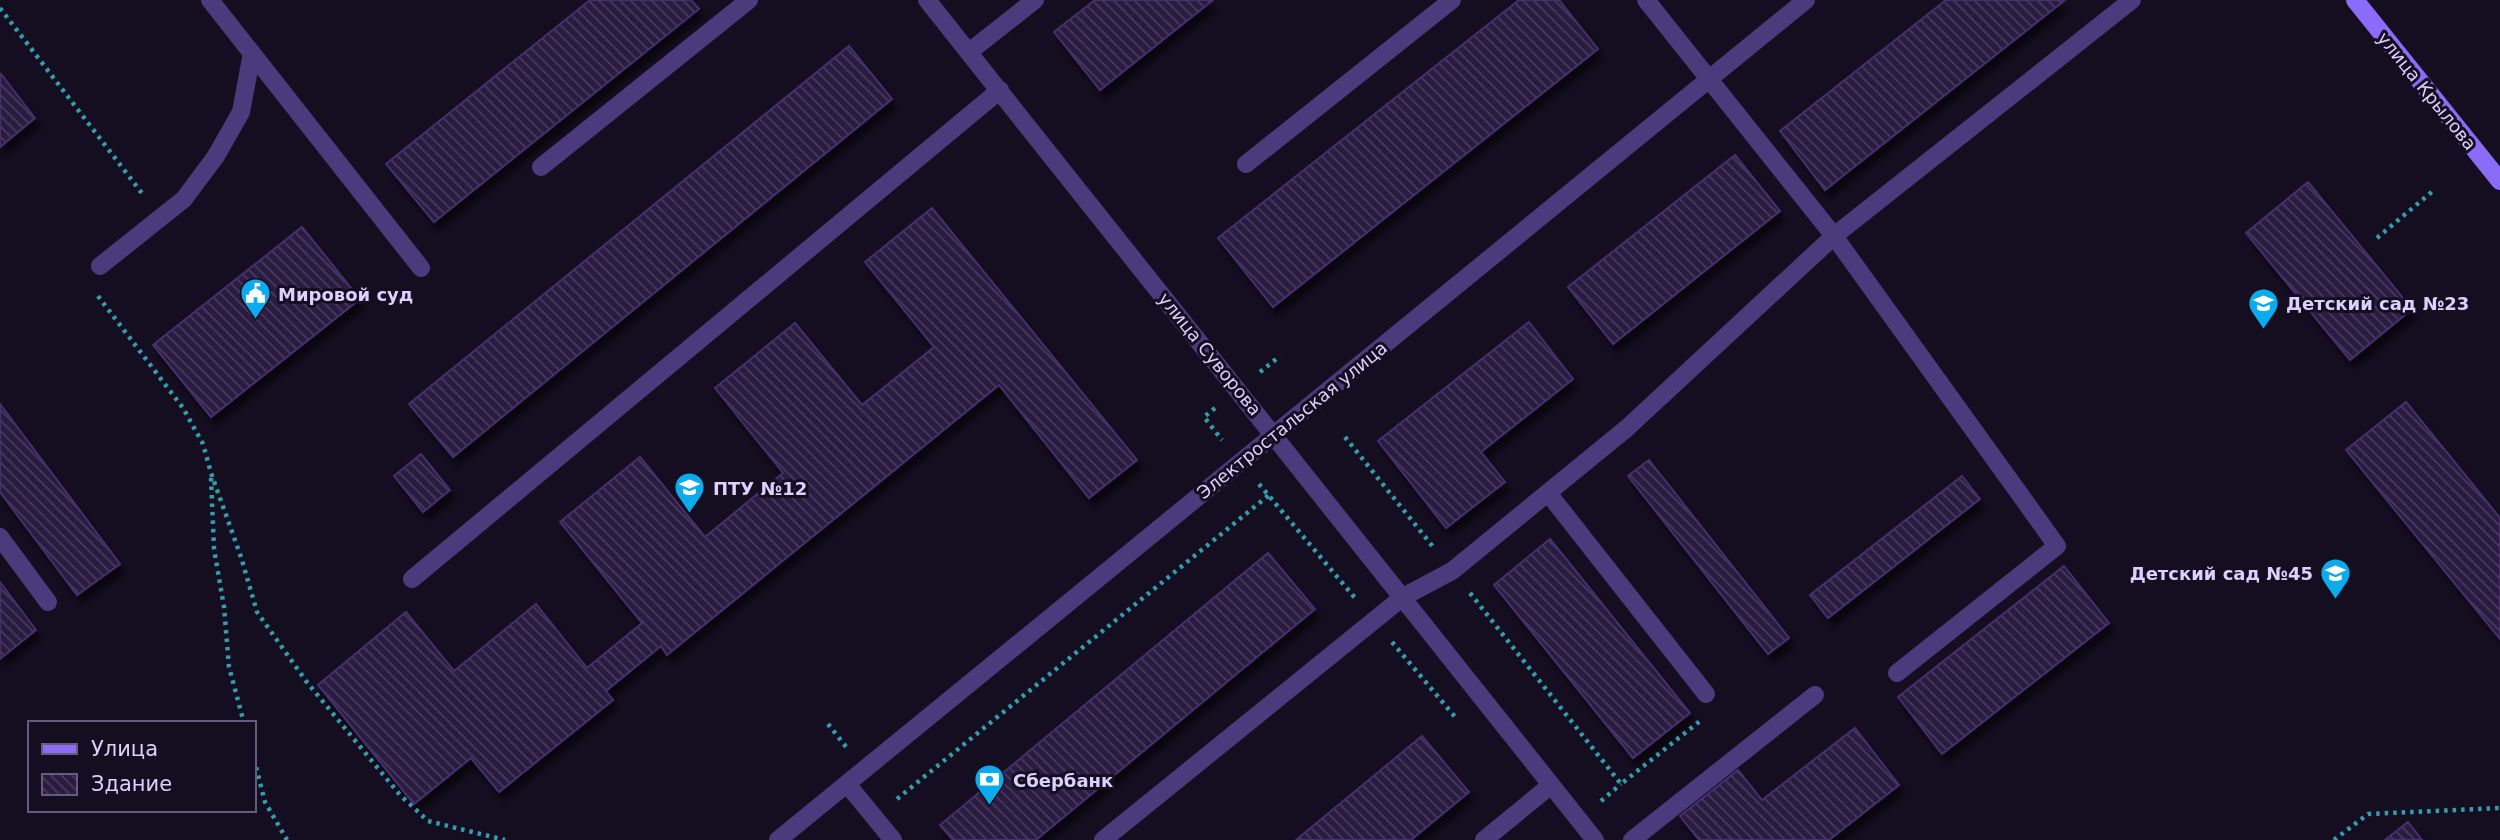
<svg xmlns="http://www.w3.org/2000/svg" width="2500" height="840" viewBox="0 0 2500 840" font-family="'DejaVu Sans',sans-serif">
	<defs>
		<pattern id="building-back-hatch" width="6" height="6" patternUnits="userSpaceOnUse" patternTransform="scale(1.75)"><rect width="6" height="6" fill="#2a1b41"/><path d="M-1 5l2 2M0 0l6 6M5-1l2 2" fill="none" stroke="#483b5d"/></pattern>
		<filter id="shadow"><feDropShadow dx="4.5" dy="8" stdDeviation="3.5" flood-color="#0009"/></filter>
	</defs>
	<rect width="100%" height="100%" fill="#150e21"/>
	<path fill="url(#building-back-hatch)" stroke="#462e6c" stroke-width="2" filter="url(#shadow)" d="M590 0H691L699 9 434 222 386 164Z
		M1095 0H1213L1100 90 1054 32Z
		M1519 0H1559L1598 49 1273 307 1218 238Z
		M1946 0H2065L1825 190 1780 131Z
		M849 46 892 99 453 457 409 404Z
		M1 74 35 118 0 147V76Z
		M1735 155 1780 211 1613 344 1568 287Z
		M2308 182 2412 309 2350 360 2246 233Z
		M932 208 1137 460 1089 498 999 385 667 655 661 646 606 691 613 700 499 792 471 758 414 804 318 685 406 612 454 671 536 604 587 668 642 623 560 522 640 457 705 537 783 473 715 388 795 323 862 405 934 347 865 262Z
		M302 227 360 299 211 417 153 345Z
		M1529 322 1573 379 1481 452 1505 482 1446 528 1378 441Z
		M2406 402 2500 518V639L2346 450Z
		M0 404 120 564 77 595 0 492Z
		M421 454 450 490 423 512 394 476Z
		M1649 460 1789 638 1768 654 1628 476Z
		M1962 476 1980 499 1828 618 1810 595Z
		M1550 539 1690 713 1633 758 1494 585Z
		M1268 553 1315 609 1036 840H953L940 825Z
		M2064 566 2109 623 1942 754 1898 697Z
		M0 582 36 630 0 659Z
		M1855 728 1899 785 1829 840H1699L1680 816 1738 770 1762 800Z
		M1422 736 1469 792 1411 840H1296Z
		M2408 822 2422 840H2385Z"/>
	<g fill="none" stroke-linecap="round" stroke-linejoin="round">
		<path stroke="#349dad" stroke-width="4.5" stroke-dasharray="3.5 5" stroke-linecap="butt" d="M0 8 144 196
			M2377 238 2434 190
			M98 296 183 408 203 444 211 473 241 557 257 612 306 681 400 795 428 821 505 840
			M1260 372 1280 356
			M1215 408 1204 417 1222 440
			M1345 437 1434 548
			M211 478 214 549 224 607 229 667 244 723
			M1259 484 1355 598
			M1470 593 1621 784 1700 721
			M1392 642 1456 718
			M828 724 847 748
			M254 759 265 802 287 840
			M897 799 1269 495
			M1601 801 1621 784
			M2334 840 2368 814 2500 808"/>
		<path stroke="#4b3b7d" stroke-width="18" d="M210 0 421 268
			M1646 0 1834 236 2132 0
			M969 52 1035 0
			M1246 164 1452 0
			M541 167 749 0
			M100 266 184 199 216 156 241 112 252 53
			M1548 493 1706 694
			M0 537 48 602
			M412 579 1000 90
			M847 784 893 840
			M1103 840 1403 597 1452 571 1627 428 1834 236 2057 546 1897 673
			M1484 840 1551 785
			M1632 840 1815 695"/>
		<path stroke="#4b3b7d" stroke-width="18" d="M927 0 1595 840
			M778 840 1806 0"/>
		<path stroke="#8b6cf8" stroke-width="18" d="M2355 0 2500 181"/>
	</g>
	<defs>
		<symbol id="civic-pin" viewBox="-11 -11 22 30"><path d="M0 17L-7.5 6A9.5 9.5 0 1 1 7.5 6Z" fill="#0babed" stroke="#150e21"/><path d="M-.6-6.5H3V-4.5H.6V-3L4-1V1h2V6H-6V1h2V-1L-.6-3ZM-1.2 2.5V6h2.4V2.5Z" fill="#fff"/></symbol>
		<symbol id="school-pin" viewBox="-11 -11 22 30"><path d="M0 17L-7.5 6A9.5 9.5 0 1 1 7.5 6Z" fill="#0babed" stroke="#150e21"/><path d="M0-5L7-2L0 1L-7-2ZM-4 1L0 2.5L4 1V4Q0 6-4 4Z" fill="#fff"/></symbol>
		<symbol id="university-pin" viewBox="-11 -11 22 30"><path d="M0 17L-7.5 6A9.5 9.5 0 1 1 7.5 6Z" fill="#0babed" stroke="#150e21"/><path d="M0-5L7-2L0 1L-7-2ZM-4 1L0 2.5L4 1V4Q0 6-4 4Z" fill="#fff"/></symbol>
		<symbol id="bank-pin" viewBox="-11 -11 22 30"><path d="M0 17L-7.5 6A9.5 9.5 0 1 1 7.5 6Z" fill="#0babed" stroke="#150e21"/><path d="M-6-4H6V4H-6ZM0-2.3a2.3 2.3 0 1 0 0 4.6a2.3 2.3 0 1 0 0-4.6Z" fill="#fff"/></symbol>
	</defs>
	<g fill-rule="evenodd">
		<use href="#civic-pin" x="238" y="276" width="35" height="47"/>
		<use href="#school-pin" x="2246" y="286" width="35" height="47"/>
		<use href="#university-pin" x="672" y="470" width="35" height="47"/>
		<use href="#school-pin" x="2318" y="556" width="35" height="47"/>
		<use href="#bank-pin" x="972" y="762" width="35" height="47"/>
	</g>
	<g text-anchor="middle" dominant-baseline="central" stroke-width="6" stroke-linejoin="round" paint-order="stroke">
		<g font-size="18" fill="#ded0fd" stroke="#150e21">
			<text transform="translate(2427 91) rotate(51)">улица Крылова</text>
			<text transform="translate(1210 354) rotate(51)">улица Суворова</text>
			<text transform="translate(1292 420) rotate(-39)">Электростальская улица</text>
		</g>
		<g font-size="18" font-weight="bold" fill="#ded0fd" stroke="#150e21" text-anchor="start">
			<text x="278" y="294">Мировой суд</text>
			<text x="2286" y="303">Детский сад №23</text>
			<text x="713" y="488">ПТУ №12</text>
			<text x="2313" y="573" text-anchor="end">Детский сад №45</text>
			<text x="1013" y="780">Сбербанк</text>
		</g>
	</g>
	<rect x="28" y="721" width="228" height="91" fill="#150e21" stroke="#655c79" stroke-width="2"/>
	<rect x="42" y="744" width="35" height="10" fill="#8b6cf8" stroke="#655c79" stroke-width="2"/>
	<text x="91" y="756" font-size="21" fill="#ded0fd">Улица</text>
	<rect x="42" y="774" width="35" height="21" fill="url(#building-back-hatch)" stroke="#655c79" stroke-width="2"/>
	<text x="91" y="791" font-size="21" fill="#ded0fd">Здание</text>
</svg>
